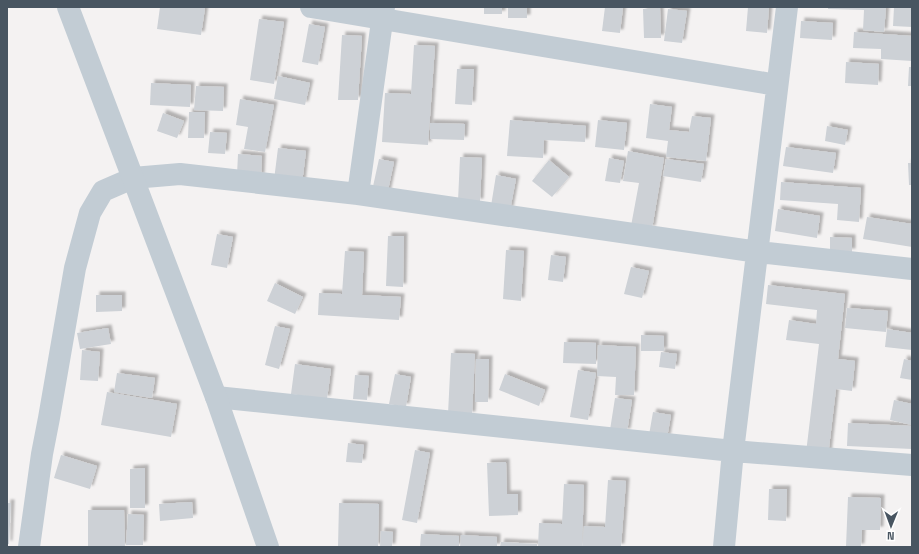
<svg xmlns="http://www.w3.org/2000/svg" width="919" height="554" viewBox="0 0 919 554" font-family="'Space Grotesk',sans-serif">
	<defs>
		<filter id="shadow"><feDropShadow dx="3.5" dy="-3.5" stdDeviation="1" flood-color="#0004"/></filter>
	</defs>
	<rect width="100%" height="100%" fill="#f4f2f2"/>
	<path fill="#cdd1d6" filter="url(#shadow)" d="M160 7 205 8 201 35 157 29Z
		M484 7H502V14H484Z
		M508 7H527V18H508Z
		M605 7H623L620 33 602 31Z
		M748 7H769L767 33 746 31Z
		M828 7H886L884 32 863 30 864 10 828 9Z
		M894 7H912V27L893 26Z
		M660 8 661 38H644L643 9Z
		M668 9 687 11 682 43 664 41Z
		M259 19 284 22 274 84 250 80Z
		M801 21 833 23 832 40 800 38Z
		M309 24 325 27 318 65 302 62Z
		M854 32 912 36V61L881 59V49L853 48Z
		M342 35 362 36 358 100H338Z
		M414 45 435 46 428 145 382 142 385 93 411 94Z
		M846 62 879 64 878 85 845 83Z
		M909 67H912V86H908Z
		M457 69H474L472 105 455 104Z
		M278 76 310 83 305 105 274 99Z
		M151 83 191 85 190 107 150 105Z
		M196 86 224 87 223 111 194 110Z
		M240 99 274 105 265 152 244 149 248 127 236 125Z
		M650 104 672 107 669 130 689 132 692 116 711 118 706 161 666 157 669 133 668 141 646 138Z
		M189 112H205L204 138H188Z
		M163 113 184 121 177 138 157 131Z
		M510 120 586 126 585 142 544 140 543 158 507 156Z
		M598 120 627 123 624 150 595 147Z
		M430 123 465 124 464 140 430 139Z
		M827 126 848 130 845 145 825 141Z
		M210 132 227 133 225 154 208 153Z
		M786 147 836 153 833 173 783 166Z
		M278 148 306 151 302 184 274 180Z
		M628 151 664 158 652 229 631 226 639 183 623 181Z
		M238 154 262 156 261 177 237 175Z
		M460 157 482 158 480 202 458 201Z
		M609 158 624 161 620 183 605 181Z
		M379 159 394 162 387 195 372 191Z
		M666 159 704 164 701 182 663 176Z
		M549 160 569 177 552 197 532 181Z
		M908 163H912V185H909Z
		M496 175 516 179 510 210 491 206Z
		M781 182 861 188 859 222 837 220 838 204 780 200Z
		M778 209 820 216 817 238 775 231Z
		M867 217 912 224V247L863 239Z
		M217 234 233 237 227 268 211 265Z
		M388 236H404L403 287 386 286Z
		M830 237 852 238V252L830 251Z
		M506 250 524 251 521 301 503 299Z
		M345 251 364 252 362 295 401 297 399 320 318 315 319 293 342 294Z
		M551 255 566 257 563 282 548 280Z
		M631 267 649 271 642 298 624 294Z
		M275 283 303 297 295 314 267 301Z
		M768 285 845 294 838 359 855 361 852 391 836 389 828 456 806 453 819 344 786 340 789 320 816 324 817 310 766 304Z
		M96 295H122V311L96 312Z
		M847 308 888 311 886 332 845 328Z
		M275 326 290 329 279 369 265 365Z
		M108 328 111 344 80 349 77 333Z
		M887 329 912 333V350L885 347Z
		M641 335 664 336V351H641Z
		M564 342 596 343V364L563 363Z
		M598 345 636 347 634 395H615L616 377 597 376Z
		M82 350 100 352 98 381 80 380Z
		M661 352 677 354 675 369 659 367Z
		M451 353 475 354 472 415 448 414Z
		M476 359H489L488 402H475Z
		M904 359 912 361V380L900 378Z
		M295 364 331 369 327 399 291 394Z
		M578 370 596 373 588 420 570 417Z
		M117 373 155 378 152 398 114 392Z
		M395 374 411 377 406 407 389 404Z
		M505 374 545 390 539 406 499 390Z
		M355 375 369 376 367 400 353 399Z
		M107 392 177 404 171 437 101 425Z
		M615 398 632 400 627 432 610 430Z
		M894 400 912 404V425L890 420Z
		M653 412 671 415 667 438 649 435Z
		M848 423 912 426V449L847 446Z
		M348 443 364 445 362 463 346 462Z
		M415 450 430 453 417 523 402 520Z
		M61 455 97 466 90 489 54 478Z
		M506 462 507 494H518V515L489 516 487 463Z
		M145 468V508H130V469Z
		M608 480 626 481 621 547H582L584 526 605 527Z
		M564 484 584 485 582 547H538L539 523 562 524Z
		M769 489H787L786 521 768 520Z
		M848 497 881 498 880 530H862L861 547H846Z
		M192 502 193 518 160 521 159 504Z
		M7 503H11L9 544H7Z
		M339 503 379 504 378 547H338Z
		M88 510H124L125 547H88Z
		M128 514 144 515 143 545H126Z
		M381 531 393 532 392 547H380Z
		M421 534 459 536V547H420Z
		M461 535 497 537V547H460Z
		M501 542 537 544V547H500Z"/>
	<g fill="none" stroke-linecap="round" stroke-linejoin="round">
		<path stroke="#c2ccd4" stroke-width="22" d="M311 7 777 85
			M358 194 384 7
			M216 397 733 451 912 465
			M29 547 42 454 49 418 75 268 90 213 103 191 133 178 180 174 358 194 758 252 912 269
			M724 547 733 451 787 7"/>
		<path stroke="#c2ccd4" stroke-width="22" d="M68 7 216 397 268 547"/>
	</g>
	<rect width="919" height="554" fill="none" stroke="#485561" stroke-width="16"/>
	<g transform="translate(891 526) rotate(181)" stroke="#ffffff" stroke-width="3" paint-order="stroke">
	<path d="M0-3L7 15L0 10L-7 15Z" fill="#485561"/>
	<text y="-6" font-size="11" font-weight="bold" text-anchor="middle" fill="#485561">N</text>
	</g>
</svg>
